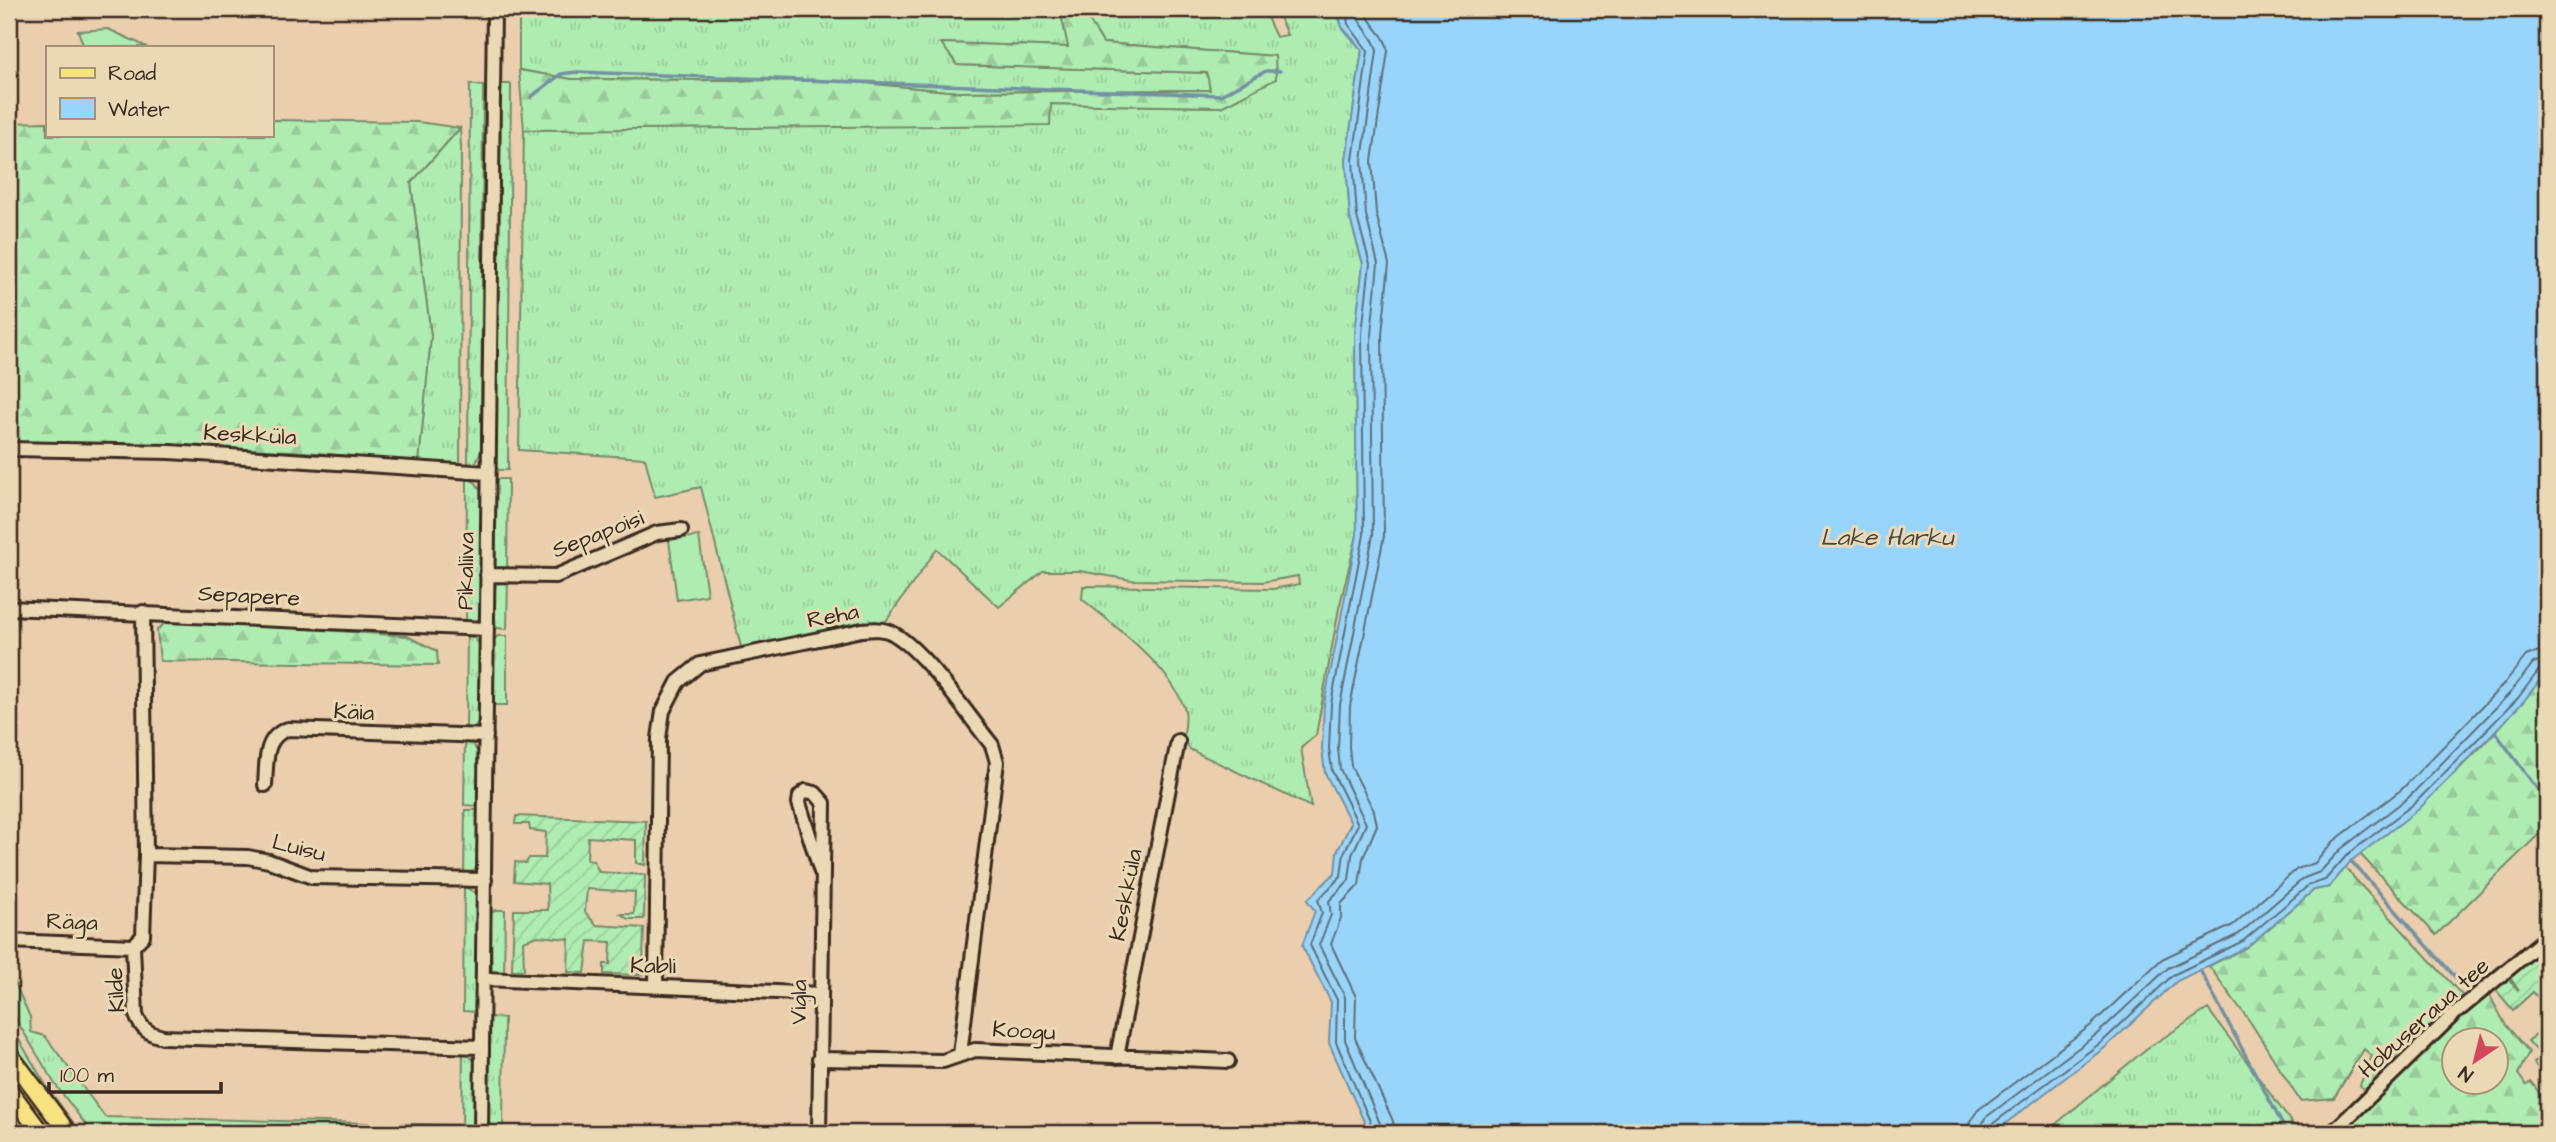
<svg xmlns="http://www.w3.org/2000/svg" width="2556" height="1142" viewBox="0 0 2556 1142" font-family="'Architects Daughter',sans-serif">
	<defs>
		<pattern id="grass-tufts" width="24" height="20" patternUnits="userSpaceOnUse" patternTransform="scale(1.75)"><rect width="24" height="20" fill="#afecb2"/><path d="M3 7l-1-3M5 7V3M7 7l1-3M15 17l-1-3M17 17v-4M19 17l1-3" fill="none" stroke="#97cb99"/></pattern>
		<pattern id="forest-firs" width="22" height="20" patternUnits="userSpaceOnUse" patternTransform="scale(1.75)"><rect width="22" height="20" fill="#afecb2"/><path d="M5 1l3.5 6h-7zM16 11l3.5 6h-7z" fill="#97cb99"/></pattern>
		<pattern id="garden-furrows" width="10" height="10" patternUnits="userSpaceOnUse" patternTransform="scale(1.75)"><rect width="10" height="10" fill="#afecb2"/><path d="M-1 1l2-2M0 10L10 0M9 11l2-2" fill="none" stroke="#97cb99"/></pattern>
	</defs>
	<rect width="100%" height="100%" fill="#eaceae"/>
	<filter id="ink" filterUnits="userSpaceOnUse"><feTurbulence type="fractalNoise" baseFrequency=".0143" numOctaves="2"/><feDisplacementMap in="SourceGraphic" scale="14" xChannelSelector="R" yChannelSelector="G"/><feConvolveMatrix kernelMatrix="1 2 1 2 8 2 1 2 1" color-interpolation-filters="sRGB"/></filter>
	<g filter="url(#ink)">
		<path fill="url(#grass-tufts)" stroke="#758b68" stroke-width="2" d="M519 9H1060L1069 47 942 43 958 65 1208 73 1210 90 958 92 842 81 571 79 519 70Z
			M1082 9H1263L1276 37 1287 35 1276 9H1336L1342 27 1362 50 1346 160 1350 218 1363 264 1355 333 1357 535 1339 608 1316 735 1301 748 1311 807 1191 750 1183 742C1184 732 1187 718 1185 710 1171 667 1115 626 1082 599L1083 586 1273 589 1299 584 1298 576 1263 582 1131 580 1080 571H1043L999 607 937 549 886 621 741 647 701 487 655 497 645 458 519 450 524 130 1050 124V104L1221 107 1274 56 1103 43Z
			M470 84 483 86 481 451 476 462 468 466Z
			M502 84H511L508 470H499L493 465 498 145Z
			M460 128 461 147 460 465 419 462 431 336 411 183Z
			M467 478 476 483 482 493 481 612 477 623 466 625Z
			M494 479H508L507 572 494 567Z
			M500 578H508L507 629 497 628 493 621V586Z
			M471 634 481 646 479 720 474 728 466 731 467 635Z
			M498 636H507V705H495L492 701V641Z
			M465 741 472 742 479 755 480 806 464 805Z
			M465 810H479V862L471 876 464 878Z
			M464 886 475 893 479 902 478 1012 463 1011Z
			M495 910H505L504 978 492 972 490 914Z
			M9 951 12 977 30 1017 31 1032 45 1036 105 1117 456 1125 455 1133H92L55 1084 9 1008Z
			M2208 1009 2299 1133H2045L2146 1049Z
			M489 1017 504 1018 503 1133 492 1129 489 1122Z
			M9 1023 47 1087 81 1133H77L9 1039Z
			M463 1050 476 1062V1133H462Z"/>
		<path fill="url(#forest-firs)" stroke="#758b68" stroke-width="2" fill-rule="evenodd" d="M1060 9H1082L1103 43 1275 56 1276 79 1221 107 1051 104 1050 125 524 130 519 70 571 79 842 81 958 92 1210 90 1207 73 957 65 941 43 1068 47Z
			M271 120 418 122 460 128 411 183 431 336 419 462 294 451 9 444V269H18L9 192V123L47 122V135H271Z
			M170 619 407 636 437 651 438 665 160 661 157 630Z
			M2547 671V840L2539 834 2436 935 2360 854C2429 801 2494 740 2547 671Z
			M2345 868 2471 1005 2488 992 2505 1024 2529 1052 2518 1074 2526 1085 2531 1082 2543 1098 2538 1102 2547 1112V1133H2343L2372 1104 2360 1085 2372 1056 2364 1049 2334 1098 2300 1101 2251 1023 2209 966 2247 947 2314 890 2329 887ZM2454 1040H2496V1082H2454Z"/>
		<path fill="url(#garden-furrows)" stroke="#758b68" stroke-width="2" d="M516 816 646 821 645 865 636 863V840L588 837 587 860 594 861 599 872 645 875 644 919H628L621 914H634L635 892 587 889 585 912 596 925 644 928 643 962H635V972L643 973 642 975 604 974V964H610L611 942 589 941 585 973 568 972 569 939 538 936 523 941 524 970H512L514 910H548L547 884 514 881 515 862 526 863 529 858H545L546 832 530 830 529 824H515Z
			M2542 949 2547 951V1017L2540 1009 2545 1004 2533 992 2513 1010 2495 989 2507 978 2519 991 2509 976Z
			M2547 1024V1080L2534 1063 2541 1055 2528 1041Z"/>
		<path fill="#afecb2" stroke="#758b68" stroke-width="2" d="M108 29 147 47H84L78 31Z
			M699 536 707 595 677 600 669 540Z"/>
		<path fill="#99d5fa" stroke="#7391a2" stroke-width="2" d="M1338 9H2547V671L2523 702 2419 809 2351 861 2329 887 2314 890 2247 947 2177 981 2107 1046 1993 1133H1369L1329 1043 1331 1002 1302 946 1315 911 1307 900 1335 873 1337 852 1351 823 1325 773 1322 749 1324 704 1357 535 1355 333 1363 264 1350 218 1346 160 1362 50 1342 27Z"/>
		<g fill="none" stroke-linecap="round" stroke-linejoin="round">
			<path stroke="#616e76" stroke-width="2" d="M1346 9 1348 24 1368 51 1353 160 1357 217 1370 264 1362 333 1364 535 1331 704 1329 748 1332 771 1358 824 1344 853 1341 876 1318 900 1322 913 1310 945 1337 1000 1336 1042 1375 1133
				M1354 9C1358 26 1374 34 1377 51L1362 161 1366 215 1378 264 1371 334 1373 535 1340 705 1338 748 1340 769 1366 824 1352 855 1349 880 1329 901 1331 915 1319 945 1345 997V1040L1384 1133
				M1365 9C1368 25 1386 33 1388 51L1372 161 1376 213 1389 264 1382 334 1384 536 1350 706 1349 747 1351 766 1374 811 1377 825 1363 858 1359 885 1341 904V918L1331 944 1356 997 1355 1038 1393 1121 1395 1133
				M1968 1133 1970 1121 1978 1110 2090 1026 2162 959 2233 925 2297 869 2315 863 2334 841 2402 789 2503 685 2526 656 2547 648
				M1979 1133 1985 1118 2097 1034 2168 968 2239 934 2304 878 2320 872 2341 849 2409 797 2511 692 2533 663 2547 658
				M1988 1133 1991 1125 2103 1041 2173 975 2243 941 2309 885 2325 880 2347 855 2415 803 2518 698 2539 670 2547 667"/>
			<path stroke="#7391a2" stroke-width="3.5" d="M531 97 561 74 577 72 1221 95 1266 71H1280
				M2495 732 2547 802
				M2351 861 2457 979
				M2200 970 2287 1133"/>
			<defs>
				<path id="minor" d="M9 449 170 452 488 473
					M487 575 556 576 657 533 681 530
					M9 608 487 629
					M143 612 146 855 143 936 133 946 136 1015C141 1029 149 1034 163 1037L481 1047
					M265 785C267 763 263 737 288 729L486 736
					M146 855 248 857 269 861 312 877 485 880
					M9 941 133 946
					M485 979 820 994
					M656 987 659 738 663 711 678 682 700 664 862 630C873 629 884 628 894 634 926 653 967 714 992 745L997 762 960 1054
					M1117 1057 1178 741
					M819 1059 943 1061 975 1050 1228 1061
					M481 1133 494 9
					M819 1133 824 803 815 793 806 791 800 796 799 803 821 872
					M2332 1133 2453 1015 2547 937"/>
				<path id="major" d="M9 1054 68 1133
					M9 1090 41 1133"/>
			</defs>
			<use href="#minor" stroke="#3b2a1e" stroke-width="18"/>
			<use href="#major" stroke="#3b2a1e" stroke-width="21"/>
			<use href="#minor" stroke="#ebd9b6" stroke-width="12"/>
			<use href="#major" stroke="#f7e281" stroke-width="16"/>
		</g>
	</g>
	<g text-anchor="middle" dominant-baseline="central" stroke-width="6" stroke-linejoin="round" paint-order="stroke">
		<g font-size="23" fill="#3b2a1e" stroke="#ebd9b6">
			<text transform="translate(250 435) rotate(3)">Keskküla</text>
			<text transform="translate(598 534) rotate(-21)">Sepapoisi</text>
			<text transform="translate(466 571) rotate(-89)">Pikaliiva</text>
			<text transform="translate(249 596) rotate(3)">Sepapere</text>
			<text transform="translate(833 616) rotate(-11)">Reha</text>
			<text transform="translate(354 712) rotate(3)">Käia</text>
			<text transform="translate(299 848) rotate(14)">Luisu</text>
			<text transform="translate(1126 895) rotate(-79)">Keskküla</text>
			<text transform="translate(72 922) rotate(2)">Räga</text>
			<text transform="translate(653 966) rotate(1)">Kabli</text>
			<text transform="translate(116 990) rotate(-93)">Kilde</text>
			<text transform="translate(799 1002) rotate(-89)">Vigla</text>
			<text transform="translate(2424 1018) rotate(-42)">Hobuseraua tee</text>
			<text transform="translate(1024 1031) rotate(3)">Koogu</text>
		</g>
		<g font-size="24" font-style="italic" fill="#49443f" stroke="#ebd9b6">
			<text x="1887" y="538">Lake Harku</text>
		</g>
	</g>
	<rect width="2556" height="1142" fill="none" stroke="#ebd9b6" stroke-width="35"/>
	<rect x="18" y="18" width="2521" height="1107" fill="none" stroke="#3b2a1e" stroke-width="2.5" filter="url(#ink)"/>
	<rect x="46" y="46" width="228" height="91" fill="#ebd9b6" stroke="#a59379" stroke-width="2"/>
	<rect x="60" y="68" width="35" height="10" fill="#f7e281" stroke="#a59379" stroke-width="2"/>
	<text x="108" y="80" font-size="21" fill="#3b2a1e">Road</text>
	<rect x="60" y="98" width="35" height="21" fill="#99d5fa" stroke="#a59379" stroke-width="2"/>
	<text x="108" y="116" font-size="21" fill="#3b2a1e">Water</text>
	<g transform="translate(2475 1061) rotate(215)"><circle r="33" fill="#ebd9b6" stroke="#a59379" stroke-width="2"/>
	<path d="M0-5L12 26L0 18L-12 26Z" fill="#d1495b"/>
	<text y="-10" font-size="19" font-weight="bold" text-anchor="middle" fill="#3b2a1e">N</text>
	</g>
	<path d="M49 1082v10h172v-10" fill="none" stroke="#3b2a1e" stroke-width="3.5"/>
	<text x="60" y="1082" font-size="21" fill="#3b2a1e" stroke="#ebd9b6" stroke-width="5" paint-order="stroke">100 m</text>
</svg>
